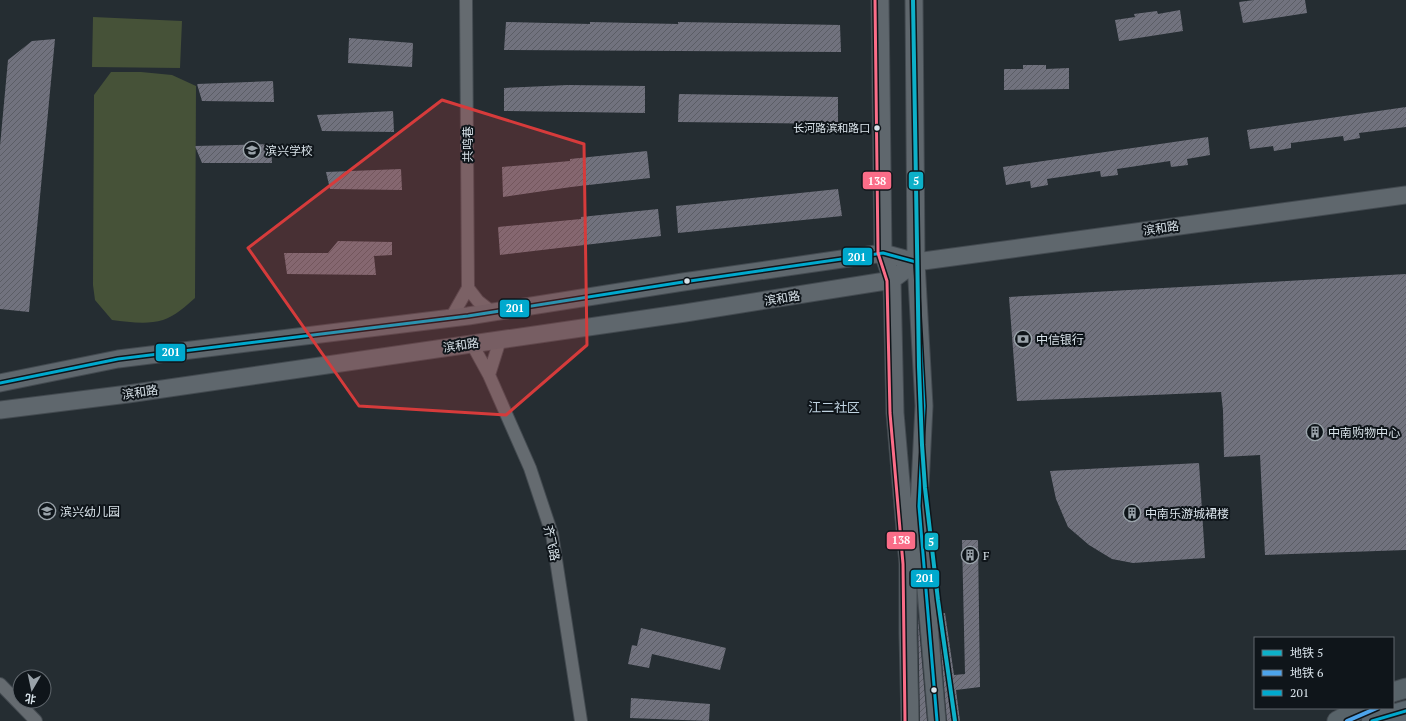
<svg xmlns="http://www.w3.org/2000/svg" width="1406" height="721" viewBox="0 0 1406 721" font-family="'PT Serif','Noto Sans SC',serif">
	<defs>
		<pattern id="building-hatch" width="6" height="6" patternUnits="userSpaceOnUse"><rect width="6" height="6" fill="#71727e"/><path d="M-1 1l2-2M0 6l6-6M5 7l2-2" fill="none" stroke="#5b5d65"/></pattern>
	</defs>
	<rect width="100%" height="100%" fill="#252d32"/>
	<path fill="#465238" d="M93 17 182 21 180 68 92 67Z
		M111 72H141L172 75 196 86 195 298C186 306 175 316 163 320 147 325 129 322 112 320L95 300 93 285 94 95Z"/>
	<path fill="url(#building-hatch)" d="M1254 0H1305L1307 13 1243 23 1239 2Z
		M1180 10 1183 31 1119 41 1115 20 1135 17 1134 14 1157 11 1158 14Z
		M506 22 590 24V22L678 24V22L840 25 841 52 504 50Z
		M349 38 413 43 412 67 348 63Z
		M55 39 29 312 0 309V146L8 60 32 41Z
		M1023 65H1046V69L1069 68V89L1004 90V69H1023Z
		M273 81 274 102 202 101 197 84Z
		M568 85 645 86V113L504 111V88Z
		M679 94 838 97V124L678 122Z
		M1406 107V127L1359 133 1360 138 1344 141 1343 136 1291 143V148L1274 151 1273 146 1250 149 1247 130Z
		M393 111 394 132 322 131 317 115Z
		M1208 137 1210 155 1187 159 1188 165 1171 167 1170 161 1117 169 1118 175 1101 177 1100 171 1047 179 1048 185 1031 188 1030 181 1006 185 1003 167Z
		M271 144 272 163H202L195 146Z
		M647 151 650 178 571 187 503 197 502 167 570 161V159Z
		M401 169 402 190 330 189 326 172Z
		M838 189 842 216 678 233 676 206Z
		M658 209 661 236 500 255 498 227 581 219V217Z
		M338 241 392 242V255L374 256 376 275 287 274 284 253H328Z
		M1406 274V550L1265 555 1260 455 1224 457 1223 410 1221 392 1017 401 1009 297Z
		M1199 463 1205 558 1133 563 1112 559 1089 545 1068 527 1056 499 1050 471Z
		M962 540H978L980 687 956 690 960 721H947L938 614 945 613 954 675 965 674Z
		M918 616 927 721H920Z
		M641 628 726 648 720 670 652 654 649 668 628 664 632 645 637 646Z
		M631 698 710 704 709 721 630 718Z"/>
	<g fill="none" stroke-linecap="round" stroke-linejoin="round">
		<defs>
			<path id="minor" d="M468 288 478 301 492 312
				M451 318 468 288 466 0
				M472 344 489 375 530 468 552 534 581 721
				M489 375 500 340
				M0 684 36 721"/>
			<path id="secondary" d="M880 0 883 253 892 280 895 413 908 564V634L910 721
				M914 0 916 262 924 406 919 506 937 721
				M0 383 118 359 468 316 683 282 883 253 916 262 1406 195
				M0 410 128 394 685 313 892 280 916 262"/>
			<path id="primary" d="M1393 692 1406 688
				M1337 721 1362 708"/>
			<path id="trunk" d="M1372 721 1406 711"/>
		</defs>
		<use href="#minor" stroke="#434a50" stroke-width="14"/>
		<use href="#secondary" stroke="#434a50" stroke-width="19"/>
		<use href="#primary" stroke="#434a50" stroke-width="21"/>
		<use href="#trunk" stroke="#434a50" stroke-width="22"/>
		<use href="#minor" stroke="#656b70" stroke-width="12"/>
		<use href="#secondary" stroke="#5f676d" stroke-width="17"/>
		<use href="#primary" stroke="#586369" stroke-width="19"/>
		<use href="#trunk" stroke="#5a666e" stroke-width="20"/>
		<defs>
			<path id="bus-1" d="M0 383 118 359 468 316 683 282 883 253 916 262 924 406 919 506 937 721
				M1372 721 1406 711"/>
			<path id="bus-2" d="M875 0 878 253 887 281 890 413 903 564 905 721"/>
		</defs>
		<use href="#bus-1" stroke="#0f151a" stroke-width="6"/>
		<use href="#bus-2" stroke="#0f151a" stroke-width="6"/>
		<use href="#bus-1" stroke="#00a9ce" stroke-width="3"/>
		<use href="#bus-2" stroke="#fb6d88" stroke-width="3"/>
		<defs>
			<path id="metro-1" d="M913 0 919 367 922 445 925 488 938 600 955 721"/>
			<path id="metro-2" d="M1347 721 1377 708"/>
		</defs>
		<use href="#metro-1" stroke="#0f151a" stroke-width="7"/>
		<use href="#metro-2" stroke="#0f151a" stroke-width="7"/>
		<use href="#metro-1" stroke="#0db0c8" stroke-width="4"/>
		<use href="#metro-2" stroke="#4da4eb" stroke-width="4"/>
	</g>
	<path fill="#d63b3b" fill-opacity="0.2" stroke="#d63b3b" stroke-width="3" stroke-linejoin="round" d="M442 100 584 144 587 345 506 415 359 406 248 248Z"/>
	<defs>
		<symbol id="school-ring" viewBox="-11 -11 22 22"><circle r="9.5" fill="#0f151a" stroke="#9aa3aa" stroke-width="1.5"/><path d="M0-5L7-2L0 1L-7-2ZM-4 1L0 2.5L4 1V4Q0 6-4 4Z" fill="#9aa3aa"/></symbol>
		<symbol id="bank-ring" viewBox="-11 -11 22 22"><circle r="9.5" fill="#0f151a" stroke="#9aa3aa" stroke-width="1.5"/><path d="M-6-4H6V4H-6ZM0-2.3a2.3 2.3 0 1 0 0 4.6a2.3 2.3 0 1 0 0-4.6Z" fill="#9aa3aa"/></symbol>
		<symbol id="building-ring" viewBox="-11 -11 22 22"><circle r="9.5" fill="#0f151a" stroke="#9aa3aa" stroke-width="1.5"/><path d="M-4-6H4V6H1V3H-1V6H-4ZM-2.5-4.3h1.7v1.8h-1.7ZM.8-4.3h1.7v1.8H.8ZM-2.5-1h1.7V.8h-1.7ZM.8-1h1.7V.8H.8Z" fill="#9aa3aa"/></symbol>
	</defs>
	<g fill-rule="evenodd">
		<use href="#school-ring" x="242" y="140" width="20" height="20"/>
		<use href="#bank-ring" x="1013" y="329" width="20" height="20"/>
		<use href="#building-ring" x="1305" y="422" width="20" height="20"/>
		<use href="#school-ring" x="37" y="501" width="20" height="20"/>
		<use href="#building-ring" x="1122" y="503" width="20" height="20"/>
		<use href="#building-ring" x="960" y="545" width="20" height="20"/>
	</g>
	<g fill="#d9e3ea" stroke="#0f151a" stroke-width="1.5">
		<circle cx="877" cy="128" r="3.5"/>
		<circle cx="687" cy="281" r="3.5"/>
		<circle cx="934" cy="690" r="3.5"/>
	</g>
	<g text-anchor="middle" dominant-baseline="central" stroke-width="4" stroke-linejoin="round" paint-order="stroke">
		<g font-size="11" fill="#d9e3ea" stroke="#0f151a" text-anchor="end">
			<text x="870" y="128">长河路滨和路口</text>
		</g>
		<g font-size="12" fill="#d9e3ea" stroke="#0f151a">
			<text transform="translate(467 144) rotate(-90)">共鸣巷</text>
			<text transform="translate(1161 228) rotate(-8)">滨和路</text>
			<text transform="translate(782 298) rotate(-9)">滨和路</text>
			<text transform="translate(461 345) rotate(-8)">滨和路</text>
			<text transform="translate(140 392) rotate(-8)">滨和路</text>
			<text transform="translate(552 543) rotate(78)">齐飞路</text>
		</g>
		<g font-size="12" fill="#d9e3ea" stroke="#0f151a" text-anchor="start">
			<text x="265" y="150">滨兴学校</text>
			<text x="1036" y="339">中信银行</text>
			<text x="1328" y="432">中南购物中心</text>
			<text x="60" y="511">滨兴幼儿园</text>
			<text x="1145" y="513">中南乐游城裙楼</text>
			<text x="983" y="555">F</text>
		</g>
		<g font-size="13" fill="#c0d3e1" stroke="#0f151a">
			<text x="834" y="407">江二社区</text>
		</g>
	</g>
	<g stroke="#0f151a" stroke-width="1.5">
		<rect x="862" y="171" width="30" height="19" rx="4" fill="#fb6d88"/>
		<rect x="908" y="171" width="16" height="19" rx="4" fill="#0db0c8"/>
		<rect x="842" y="247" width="31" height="19" rx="4" fill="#00a9ce"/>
		<rect x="499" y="299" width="31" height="19" rx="4" fill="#00a9ce"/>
		<rect x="155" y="343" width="31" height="19" rx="4" fill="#00a9ce"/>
		<rect x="886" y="531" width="30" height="19" rx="4" fill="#fb6d88"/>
		<rect x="924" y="532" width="15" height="19" rx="4" fill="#0db0c8"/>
		<rect x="910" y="569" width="30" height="19" rx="4" fill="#00a9ce"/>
	</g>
	<g font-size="11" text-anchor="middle" font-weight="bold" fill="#fff">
		<text x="877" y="185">138</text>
		<text x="916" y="185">5</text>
		<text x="857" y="261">201</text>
		<text x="515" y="312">201</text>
		<text x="171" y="356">201</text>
		<text x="901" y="544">138</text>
		<text x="931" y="546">5</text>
		<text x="925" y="582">201</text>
	</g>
	<rect x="1254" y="637" width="140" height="72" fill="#0f151a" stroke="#60676d"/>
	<rect x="1262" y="650" width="20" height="6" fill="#0db0c8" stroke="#60676d"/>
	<text x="1290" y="657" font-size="12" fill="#d9e3ea">地铁 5</text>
	<rect x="1262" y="670" width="20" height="6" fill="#4da4eb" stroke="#60676d"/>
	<text x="1290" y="677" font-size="12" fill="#d9e3ea">地铁 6</text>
	<rect x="1262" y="690" width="20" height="6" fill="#00a9ce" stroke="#60676d"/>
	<text x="1290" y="697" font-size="12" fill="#d9e3ea">201</text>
	<g transform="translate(32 689) rotate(189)"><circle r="19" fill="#0f151a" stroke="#60676d"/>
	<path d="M0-3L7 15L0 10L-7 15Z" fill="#9aa3aa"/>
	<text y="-6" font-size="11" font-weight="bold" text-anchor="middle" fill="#d9e3ea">北</text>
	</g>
</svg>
